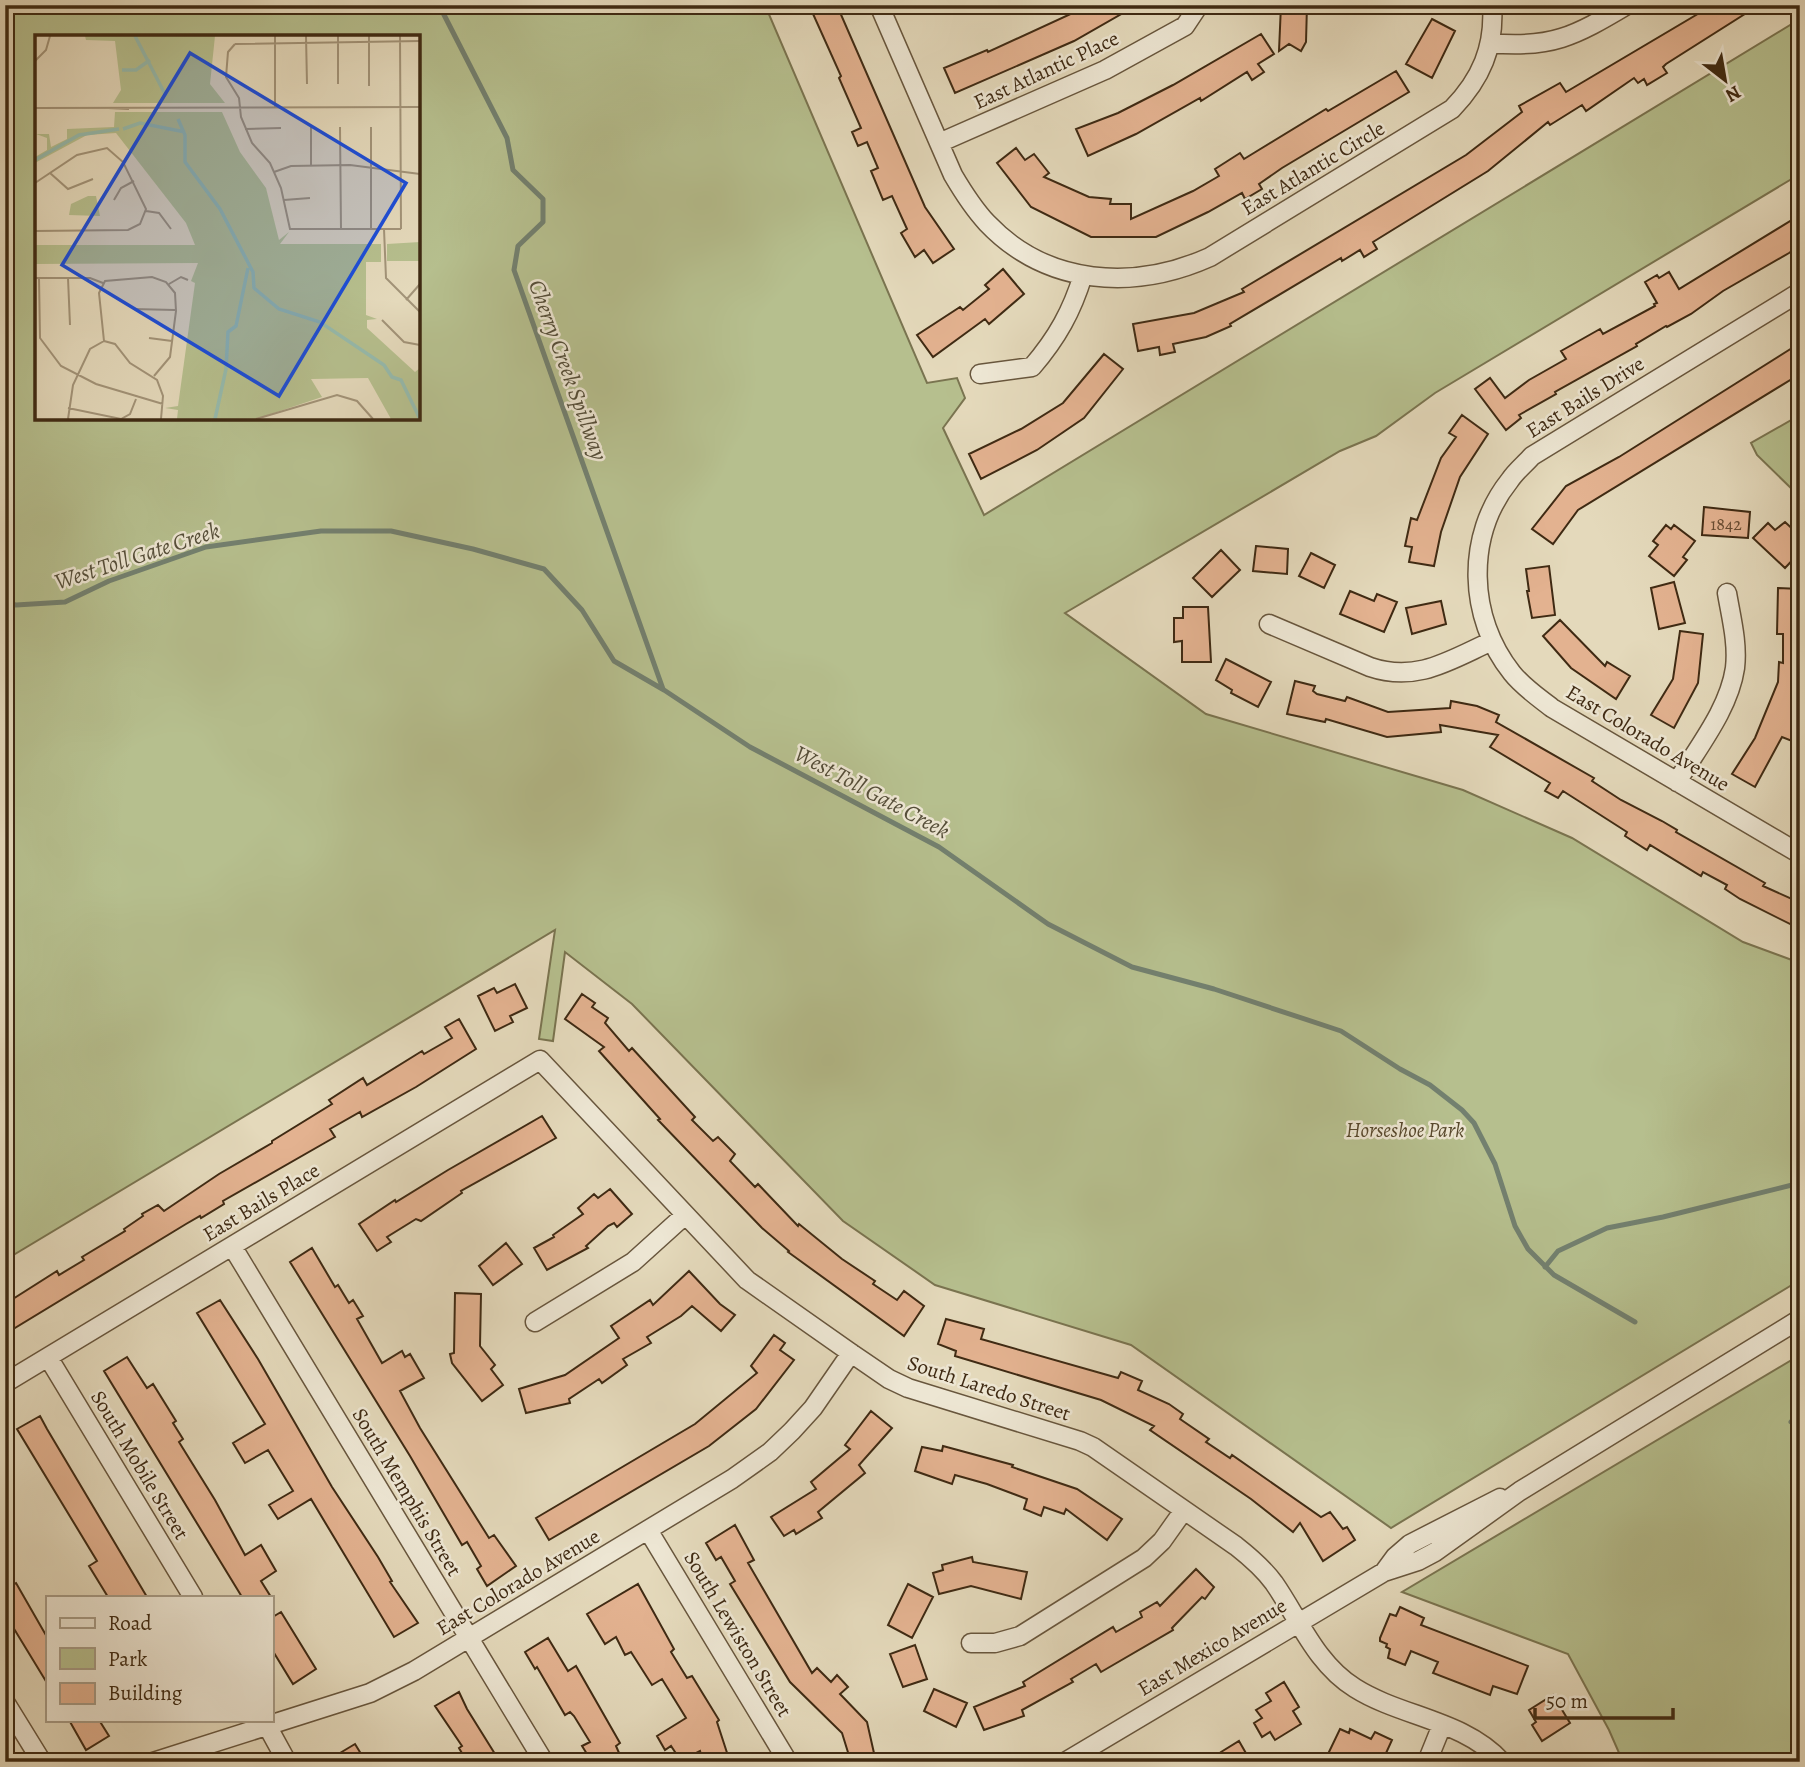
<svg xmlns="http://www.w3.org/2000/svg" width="1805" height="1767" viewBox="0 0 1805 1767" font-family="Alegreya,serif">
	<rect width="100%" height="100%" fill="#e4d9bb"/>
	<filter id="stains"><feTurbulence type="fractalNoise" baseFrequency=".00286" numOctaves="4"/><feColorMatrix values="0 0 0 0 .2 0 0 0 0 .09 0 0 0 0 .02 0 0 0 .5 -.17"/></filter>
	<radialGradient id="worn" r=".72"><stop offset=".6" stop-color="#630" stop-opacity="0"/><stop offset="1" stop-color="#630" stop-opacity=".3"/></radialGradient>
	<path fill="#b6bf8e" stroke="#7a7450" stroke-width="2" fill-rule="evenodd" d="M5 5H765L927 383 957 378 965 398 943 428 984 515 1800 19V174L1435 393 1376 436 1340 451 1065 613 1206 714 1463 790 1572 838 1743 942 1800 963V1280L1391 1528 1131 1345 935 1285 843 1221 632 1004 565 952 553 1041 539 1039 555 930 5 1260ZM37 37H418V418H37Z
		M1800 415V497L1757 455 1751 443Z
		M1800 1355V1762H1623L1609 1730 1568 1654 1402 1592Z"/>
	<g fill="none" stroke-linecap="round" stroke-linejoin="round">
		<path stroke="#73806f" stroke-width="5" d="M439 5 507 138 513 170 543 199V222L518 246 514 270 663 689
			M5 603 16 605 65 602 109 581 206 547 321 531H391L473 549 544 569 582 610 614 661 664 690 750 747 939 847 1048 924 1132 967 1214 989 1341 1031 1400 1069 1430 1085 1462 1110 1474 1123 1495 1164 1515 1226 1528 1249 1554 1275 1635 1322
			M1545 1267 1558 1251 1607 1228 1663 1217 1800 1183
			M1791 1422 1800 1428"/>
	</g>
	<path fill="#e3b290" stroke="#3f2a13" stroke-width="2" d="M809 5H836L839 10 925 207 954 249 933 263 924 250 915 257 901 233 907 229 892 196 883 200 871 171 878 168 867 142 858 146 852 132 861 128 839 78 841 76Z
		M1090 5H1137L1074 41 955 93 944 68 987 50 988 52Z
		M1281 5H1307L1306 42 1301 51 1289 44 1279 51Z
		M1713 5H1759L1666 64 1663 67 1667 73 1647 85 1644 79 1638 83 1634 78 1586 111 1582 105 1550 125 1548 122 1488 171 1373 242 1377 249 1364 257 1360 250 1342 261 1341 258 1230 324 1231 326 1206 337 1173 344 1175 352 1160 355 1159 347 1138 351 1133 324 1194 313 1244 292 1242 289 1466 155 1522 112 1519 106 1560 83 1566 92Z
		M1432 19 1455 31 1432 78 1406 64Z
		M1261 34 1274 54 1258 64 1264 72 1252 80 1247 72 1201 101 1200 98 1136 134 1088 156 1076 129 1118 113 1173 85Z
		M1396 71 1409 92 1282 168 1259 184 1262 189 1245 199 1242 193 1208 212 1156 237H1091L1031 207 997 163 1016 148 1025 160 1034 154 1049 173 1044 177 1089 197 1111 199 1110 204H1131V219L1193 191 1219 176 1215 169 1240 153 1244 159 1326 109 1328 111Z
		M1800 215V245L1789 253 1723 291 1691 314 1667 327 1666 326 1636 344 1637 346 1555 392 1556 394 1519 415 1521 418 1506 430 1475 389 1490 378 1505 398 1529 380 1566 359 1561 351 1600 329 1603 334 1655 306 1654 304 1657 303 1645 282 1657 275 1659 278 1669 272 1679 289Z
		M1003 269 1024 294 989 324 985 319 933 357 917 335 960 307 963 310 989 289 985 285Z
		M1800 343V374L1578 510 1553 544 1532 529 1566 486 1619 457Z
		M1104 354 1123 369 1084 418 1037 450 981 479 969 454 1021 429 1063 403Z
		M1462 415 1488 434 1460 477 1441 532 1434 566 1409 562 1412 547 1405 546 1411 518 1417 520 1441 458 1456 437 1449 433Z
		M1704 507 1750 512 1748 538 1702 535Z
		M1785 522 1799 535 1793 541 1800 547V552L1785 568 1753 538 1768 523 1775 530Z
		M1666 525 1671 529 1674 525 1695 541 1683 557 1687 560 1674 576 1649 556 1658 545 1653 541Z
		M1256 546 1288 549 1287 574 1253 571Z
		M1221 550 1240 570 1212 597 1193 578Z
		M1311 553 1335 565 1324 588 1299 576Z
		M1549 566 1555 615 1532 618 1527 591H1529L1526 569Z
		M1674 582 1685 623 1659 629 1651 588Z
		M1778 588 1800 589V717L1792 741 1782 737 1755 787 1732 774 1755 738 1778 682 1779 662 1783 663V634H1777Z
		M1350 591 1374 601 1377 594 1397 602 1384 632 1340 614Z
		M1441 601 1446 624 1412 634 1406 608Z
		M1183 607H1208L1211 662H1182V641L1174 642V618H1183Z
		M1560 620 1605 666 1607 662 1630 676 1616 699 1571 668 1543 636Z
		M1680 631 1703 634 1698 683 1674 728 1651 715 1673 679Z
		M1226 659 1271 682 1258 707 1231 693 1232 690 1216 680Z
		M1295 681 1315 686 1313 691 1317 694 1345 701 1347 697 1388 712 1450 708 1451 701 1477 706 1499 715 1496 722 1594 778 1592 781 1621 800 1662 821 1677 830 1676 832 1765 883 1763 886 1794 900 1800 888V929L1740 899 1725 889 1727 885 1703 872 1701 876 1650 845 1647 850 1625 836 1627 832 1563 791 1558 798 1545 791 1550 783 1490 747 1498 735 1440 725 1441 732 1387 737 1326 719 1325 722 1287 714Z
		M515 984 527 1008 510 1016 513 1022 495 1031 478 996 494 988 497 993Z
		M582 994 595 1003 592 1007 608 1018 605 1023 629 1051 632 1048 695 1117 692 1120 713 1141 718 1137 735 1154 730 1161 755 1187 758 1184 798 1226 799 1224 842 1259 875 1281 873 1284 897 1300 904 1291 924 1306 904 1336 788 1252 789 1251 762 1228 658 1120 660 1119 599 1051 604 1047 565 1019Z
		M459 1019 476 1049 416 1087 362 1117 360 1112 330 1129 335 1137 223 1201 224 1204 201 1218 200 1216 186 1224 5 1334V1304L57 1271 59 1275 84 1260 82 1257 125 1231 124 1229 143 1216 142 1214 158 1205 164 1211 219 1174 272 1143V1141L332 1104 329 1100 363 1078 367 1085 422 1051 424 1054 452 1038 445 1027Z
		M542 1116 556 1138 461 1191 462 1193 421 1221 416 1219 387 1237 391 1242 377 1251 359 1224 395 1200 396 1202 448 1170Z
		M610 1189 632 1214 617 1227 614 1223 608 1226 586 1246 588 1248 547 1270 534 1248 554 1237 553 1235 583 1214 578 1208 594 1194 598 1198Z
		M506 1243 522 1264 493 1285 479 1266Z
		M312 1248 335 1287 338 1285 349 1303 353 1300 363 1316 357 1319 382 1363 402 1351 405 1357 410 1354 424 1378 400 1391 420 1428 489 1538 494 1535 516 1566 487 1586 477 1569 481 1566 467 1542 462 1545 410 1456 290 1262Z
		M689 1271 720 1304 735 1315 721 1331 692 1306 681 1316 647 1337 651 1343 623 1359 627 1365 602 1383 599 1379 569 1399 570 1403 526 1413 519 1389 565 1375 619 1338 611 1326 650 1300 653 1305Z
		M455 1293 481 1294 480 1346 495 1365 491 1369 503 1385 482 1401 452 1363 450 1354 454 1353Z
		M220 1300 258 1359 332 1487 378 1557 392 1581 390 1582 418 1623 394 1637 311 1499 278 1519 269 1505 293 1491 268 1450 245 1463 233 1443 265 1424 197 1313Z
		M946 1319 984 1329 981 1339 1118 1378 1121 1372 1142 1381 1138 1390 1169 1404 1183 1414 1180 1419 1209 1439 1206 1442 1230 1458 1232 1455 1321 1517 1330 1512 1343 1529 1347 1527 1355 1540 1323 1561 1300 1523 1293 1532 1251 1499 1150 1430 1154 1426 1101 1400 955 1356 956 1351 938 1344Z
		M774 1335 785 1343 780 1350 794 1360 756 1409 709 1446 549 1540 536 1518 695 1424 757 1373 751 1366Z
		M127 1357 147 1388 153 1384 176 1421 173 1423 183 1439 179 1442 215 1500 245 1555 261 1545 276 1571 261 1581 271 1597H242L104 1371Z
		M871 1411 892 1428 859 1465 865 1473 818 1512 822 1518 796 1534 794 1530 784 1536 771 1517 816 1489 811 1482 850 1449 845 1445Z
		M40 1416 47 1429 147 1597H108L89 1566 97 1561 17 1429Z
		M943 1446 1013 1465 1012 1467 1077 1489 1122 1519 1107 1540 1066 1509 1064 1514 1044 1507 1041 1516 1024 1509 1027 1499 987 1484 955 1475 952 1484 915 1471 922 1447 942 1451Z
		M735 1525 754 1560 748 1563 812 1673 817 1668 831 1682 837 1675 848 1687 840 1694 867 1722 876 1762H851L842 1733 790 1682 730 1584 735 1581 721 1557 716 1560 706 1543Z
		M972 1557 973 1562 1027 1572 1021 1599 971 1586 939 1594 933 1573 943 1570 942 1565Z
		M1196 1569 1214 1587 1205 1599 1202 1597 1172 1628 1173 1630 1101 1672 1096 1664 1071 1679 1073 1682 1022 1710 1024 1716 984 1730 974 1707 1025 1686 1023 1682 1113 1627 1116 1632 1142 1617 1140 1612 1157 1602 1160 1606Z
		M16 1583 47 1637V1683L5 1614V1589Z
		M638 1584 674 1649 671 1652 687 1678 692 1676 719 1720 717 1722 730 1762H703L700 1751 681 1761 671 1746 665 1750 657 1736 686 1718 662 1679 652 1685 631 1652 625 1655 616 1637 605 1644 587 1614Z
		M908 1584 933 1597 912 1638 888 1625Z
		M1400 1607 1424 1618 1421 1625 1528 1666 1517 1694 1493 1686 1490 1695 1433 1673 1438 1662 1411 1651 1405 1665 1388 1658 1390 1649 1386 1647 1387 1644 1380 1641V1638L1390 1614 1396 1616Z
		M281 1612 316 1669 293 1684 271 1648V1618Z
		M548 1638 568 1671 576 1666 620 1743 616 1746 623 1762H592L582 1746 590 1742 574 1716 570 1712 565 1715 537 1667 535 1669 525 1652Z
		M915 1645 927 1679 903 1687 890 1654Z
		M1284 1682 1299 1707 1293 1711 1301 1724 1275 1740 1270 1732 1262 1737 1254 1723 1262 1718 1256 1710 1271 1701 1266 1693Z
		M934 1689 967 1703 956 1727 924 1711Z
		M459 1692 467 1709 500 1762H467L459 1748 462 1746 435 1706Z
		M1553 1695 1570 1723 1542 1741 1532 1725 1536 1722 1529 1710Z
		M69 1720H99L109 1736 86 1750Z
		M1340 1729 1349 1733 1350 1729 1371 1739 1375 1732 1392 1740 1382 1762H1346L1328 1754Z
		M1239 1741 1251 1762H1227L1221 1752Z
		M355 1744 366 1762H325Z"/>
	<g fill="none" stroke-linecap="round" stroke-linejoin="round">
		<defs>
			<path id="minor" d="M879 5 953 175C963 192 973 208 987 223 1047 286 1134 291 1210 257L1452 109C1481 79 1495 47 1492 5
				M1490 43C1551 49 1575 36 1627 5
				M939 143 1105 70 1185 26 1199 5
				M1800 292 1532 456C1525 464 1516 471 1510 480 1465 536 1468 618 1512 673 1523 687 1538 697 1552 708L1800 854
				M980 374 1032 367C1057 338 1072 311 1083 275
				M1269 624 1370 667C1417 683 1450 660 1492 641
				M1677 782C1698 747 1729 709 1735 668 1738 643 1731 617 1727 593
				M232 1246 544 1762
				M535 1322 633 1262 685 1215
				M48 1357 193 1597
				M5 1383 540 1060 747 1280 851 1353 889 1379 908 1388 1080 1441 1093 1447 1236 1546C1250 1557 1263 1568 1274 1583 1299 1619 1316 1664 1355 1688 1401 1717 1464 1720 1502 1762
				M648 1530 788 1762
				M1384 1572 1395 1557 1410 1544 1500 1498
				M971 1643H995L1020 1636 1144 1558 1162 1541 1184 1510
				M5 1702 42 1762
				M264 1720 287 1762
				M153 1762 370 1693 414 1671 732 1479 770 1452 792 1431 813 1408 851 1353
				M1065 1762 1384 1572 1418 1561 1435 1552 1520 1491 1800 1319
				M1427 1762 1442 1725"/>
		</defs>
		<use href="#minor" stroke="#68563d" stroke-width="21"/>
		<use href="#minor" stroke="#ede6d3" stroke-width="18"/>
	</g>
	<g text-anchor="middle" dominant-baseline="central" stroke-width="5" stroke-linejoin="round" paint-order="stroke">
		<g font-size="18" fill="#684c32">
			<text x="1726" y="524">1842</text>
		</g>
		<g font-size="21" fill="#3f2a13" stroke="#ede6d3">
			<text transform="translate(1046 70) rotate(-25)">East Atlantic Place</text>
			<text transform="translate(1313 168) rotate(-31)">East Atlantic Circle</text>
			<text transform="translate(1585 397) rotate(-32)">East Bails Drive</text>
			<text transform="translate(1648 738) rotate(31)">East Colorado Avenue</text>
			<text transform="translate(261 1202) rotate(-31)">East Bails Place</text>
			<text transform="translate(989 1388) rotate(18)">South Laredo Street</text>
			<text transform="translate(140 1465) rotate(59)">South Mobile Street</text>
			<text transform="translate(407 1492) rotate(59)">South Memphis Street</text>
			<text transform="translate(518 1582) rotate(-31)">East Colorado Avenue</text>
			<text transform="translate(738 1634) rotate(59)">South Lewiston Street</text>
			<text transform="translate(1212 1647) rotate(-31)">East Mexico Avenue</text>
		</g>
		<g font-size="21" font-style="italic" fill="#57482c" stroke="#ede6d3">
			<text x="1405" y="1130">Horseshoe Park</text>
		</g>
		<g font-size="23" font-style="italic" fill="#554e39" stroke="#ede6d3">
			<text transform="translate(568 370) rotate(70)">Cherry Creek Spillway</text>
			<text transform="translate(137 556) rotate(-18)">West Toll Gate Creek</text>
			<text transform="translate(872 792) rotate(28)">West Toll Gate Creek</text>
		</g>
	</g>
	<g transform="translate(35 35)">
		<rect width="385" height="385" fill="#e4d9bb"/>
		<path d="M50 1H180L175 49 190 68H78L86 55 80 6 51 5ZM80 77H187L205 117 231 153 244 205 254 197 245 209H346V227H331V280L342 284 332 285V293L380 337 385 333V384H356L333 343 276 344 287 362 221 384H142L143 375 130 373 143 371 160 248 156 246 163 228 0 229V210H160L151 188 81 98 52 100 0 128V122L12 115V103L1 99H14L16 112 32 104V94L79 92ZM53 161H61L65 181 34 180 36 169ZM385 207V226H352V209Z" fill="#b6bf8e"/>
		<path fill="none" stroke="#96baac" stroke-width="3.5" d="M100 1 131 61M87 35H101L115 25M143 84 150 100V127L185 174 218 237 219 253 244 274 285 287 349 330 357 342 366 345 385 384M88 94 105 88 150 97M0 125 44 100 84 94M180 384 191 334 193 297 201 291 213 233"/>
		<path fill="none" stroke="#a29378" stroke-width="2" d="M240 1V72M271 1 272 49M303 1V49M334 1V51M365 1 366 194M200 9 193 17 191 42 204 63 206 82 217 108 235 128 246 153 255 194H366M200 9 385 6M0 26 11 15 15 1M0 73 385 72M73 73 94 74M276 92V130M305 92 306 194M210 94 246 93M239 137 256 131 315 130 385 139M15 138 33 154 58 144M0 148 42 120 72 113 88 127 111 174 105 189 93 195 0 196M79 165 86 153 99 146M249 165 275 163M111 176 124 178 136 194M336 194V92M349 194 351 243 385 277M0 243H55L68 248M4 243 5 303 26 331 61 349 128 369M33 243 35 290M134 249 146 242 153 245M371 265 385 249M98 274 140 275M347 285 369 307 385 310M114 303 137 306M69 306 64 258 70 246 117 242 131 247 140 258 141 276 135 322 119 341M69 306 80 309 95 328 122 345 128 361 126 384M33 373 86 384 95 379 101 364M33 384 38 350 55 314 69 306M221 384 302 360 322 366 338 384"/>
		<path fill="#1d4ed8" fill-opacity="0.15" stroke="#1d4ed8" stroke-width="3.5" d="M155 18 371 148 244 361 27 230Z"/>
		<rect width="385" height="385" fill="none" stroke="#3f2a13" stroke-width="3.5"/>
	</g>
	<rect width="1805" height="1767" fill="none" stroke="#e4d9bb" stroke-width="28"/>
	<rect x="7" y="7" width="1791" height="1753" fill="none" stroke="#3f2a13" stroke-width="3.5"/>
	<rect x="14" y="14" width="1777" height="1739" fill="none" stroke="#3f2a13" stroke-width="2"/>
	<rect x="46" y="1596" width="228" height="126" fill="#ede6d3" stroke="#a79b86" stroke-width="2"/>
	<rect x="60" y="1618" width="35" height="10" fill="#ede6d3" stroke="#a79b86" stroke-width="2"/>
	<text x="108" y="1630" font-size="21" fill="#3f2a13">Road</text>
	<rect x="60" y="1648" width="35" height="21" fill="#b6bf8e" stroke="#a79b86" stroke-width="2"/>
	<text x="108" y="1666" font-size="21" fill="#3f2a13">Park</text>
	<rect x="60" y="1683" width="35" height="21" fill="#e3b290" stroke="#a79b86" stroke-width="2"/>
	<text x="108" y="1700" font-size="21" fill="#3f2a13">Building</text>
	<g transform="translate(1725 80) rotate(149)" stroke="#ede6d3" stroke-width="5" paint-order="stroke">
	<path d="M0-5L12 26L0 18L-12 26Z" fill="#3f2a13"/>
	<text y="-10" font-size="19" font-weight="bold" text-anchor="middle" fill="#3f2a13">N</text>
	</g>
	<path d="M1535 1708v10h138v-10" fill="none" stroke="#3f2a13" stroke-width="3.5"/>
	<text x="1546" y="1708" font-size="21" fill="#3f2a13" stroke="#ede6d3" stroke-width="5" paint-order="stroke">50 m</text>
	<rect width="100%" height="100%" filter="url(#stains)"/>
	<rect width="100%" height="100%" fill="url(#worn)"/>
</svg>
